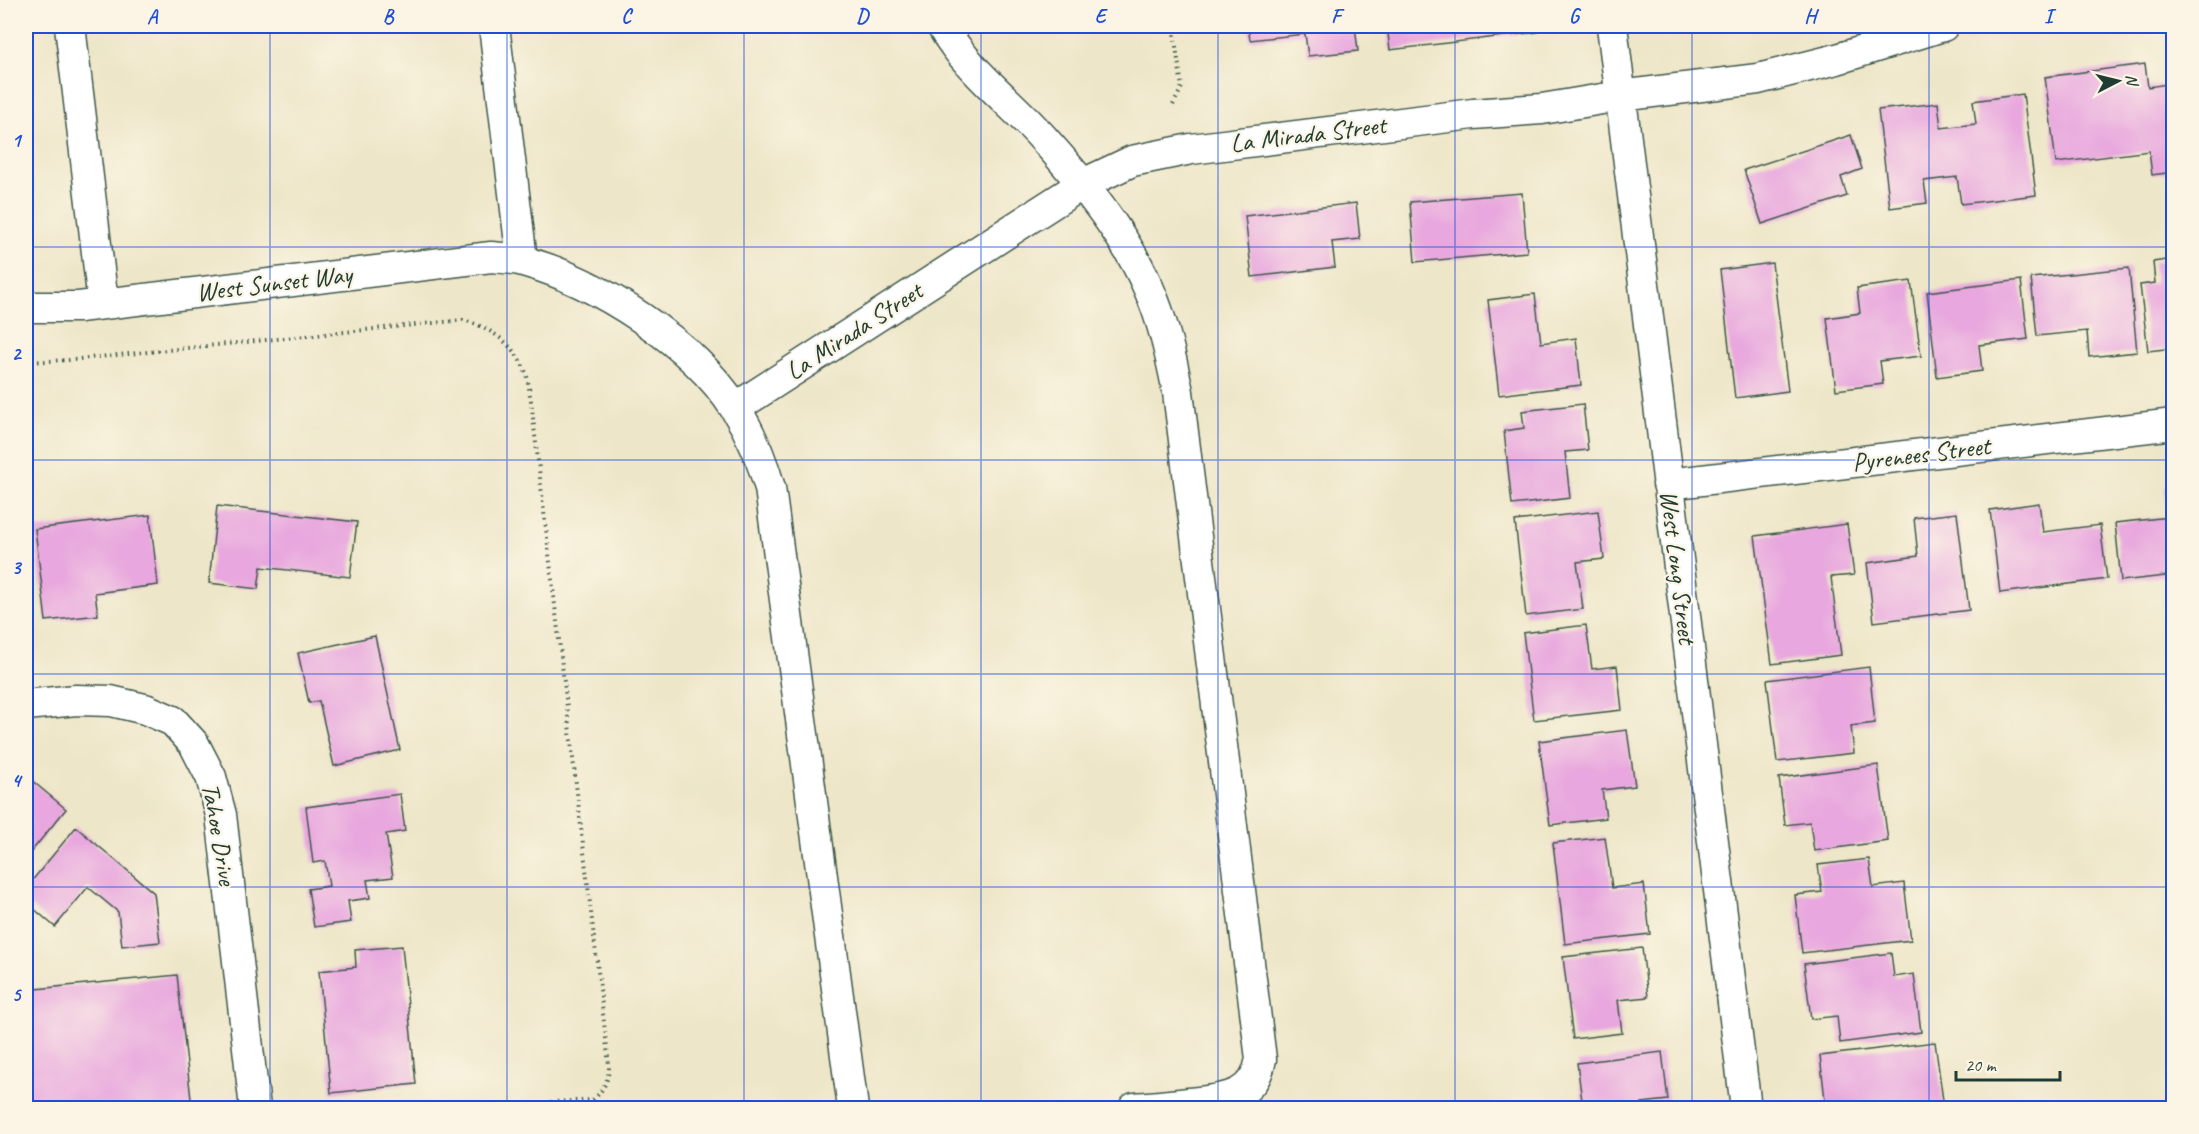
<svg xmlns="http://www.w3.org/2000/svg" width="2199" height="1134" viewBox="0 0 2199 1134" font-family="Caveat,sans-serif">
	<rect width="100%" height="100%" fill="#fcf5e5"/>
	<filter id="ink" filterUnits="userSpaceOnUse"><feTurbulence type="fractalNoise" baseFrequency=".0167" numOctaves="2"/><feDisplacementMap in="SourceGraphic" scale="12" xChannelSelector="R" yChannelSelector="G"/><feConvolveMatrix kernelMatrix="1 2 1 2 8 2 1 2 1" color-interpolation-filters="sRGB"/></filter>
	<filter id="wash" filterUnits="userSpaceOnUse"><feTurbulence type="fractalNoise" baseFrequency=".008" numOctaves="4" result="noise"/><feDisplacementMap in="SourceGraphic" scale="24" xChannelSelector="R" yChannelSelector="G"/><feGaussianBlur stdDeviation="1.35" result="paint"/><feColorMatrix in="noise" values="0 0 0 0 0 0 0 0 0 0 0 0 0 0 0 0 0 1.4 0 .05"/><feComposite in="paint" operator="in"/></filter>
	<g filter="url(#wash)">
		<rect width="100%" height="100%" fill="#ede6c8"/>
		<g id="blocks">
			<path fill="#e8a7de" d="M1248 26H1355L1358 51 1308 56 1305 34 1250 40Z
				M1387 26H1537L1538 32 1390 50Z
				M2145 64 2148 87 2174 83V172L2152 175 2149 151 2056 163 2045 77Z
				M2023 94 2036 195 1961 204 1957 177 1924 181 1927 203 1890 208 1878 110 1938 103 1941 128 1976 124 1973 101Z
				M1851 135 1862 169 1841 177 1847 196 1762 224 1744 170Z
				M1522 193 1527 252 1415 262 1410 202Z
				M1356 203 1360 239 1332 242 1335 267 1252 277 1245 216Z
				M2174 259V348L2148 351 2140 285 2155 283 2153 262Z
				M1772 263 1788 391 1735 398 1720 270Z
				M2129 268 2137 352 2089 357 2087 331 2037 336 2031 278Z
				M2021 280 2028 339 1979 345 1982 371 1937 377 1927 292Z
				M1911 281 1921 356 1880 361 1883 384 1836 390 1827 318 1860 313 1857 288Z
				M1535 294 1541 343 1576 338 1581 385 1499 395 1488 300Z
				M1583 404 1588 450 1565 452 1570 498 1512 505 1504 431 1524 428 1522 411Z
				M2165 487H2174V575L2121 581 2115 523 2169 517Z
				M2039 503 2043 532 2100 525 2107 579 2000 593 1990 510Z
				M217 506 357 522 350 577 261 567 258 589 209 583Z
				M1598 511 1604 559 1577 562 1583 609 1526 616 1515 521Z
				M1957 513 1969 610 1874 622 1867 563 1918 556 1914 518Z
				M150 515 158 585 95 593 98 615 46 621 35 529Z
				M1847 524 1854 575 1831 577 1841 655 1772 664 1755 536Z
				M1586 625 1592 669 1617 666 1622 710 1534 720 1523 633Z
				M375 636 400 750 334 766 319 701 309 703 298 653Z
				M1869 667 1875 723 1851 726 1854 753 1777 762 1767 680Z
				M1627 730 1635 786 1602 790 1606 818 1550 825 1539 741Z
				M1878 765 1888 841 1814 851 1810 822 1785 825 1779 778Z
				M30 779 66 809 26 858V785Z
				M400 794 405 831 386 834 393 877 367 880 370 898 348 901 351 922 314 927 308 889 329 886 325 861 313 863 306 807Z
				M76 827 154 893 160 942 122 946 118 912 88 887 55 927 26 902V888Z
				M1605 837 1612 888 1644 884 1650 934 1565 944 1553 843Z
				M1869 859 1873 887 1904 883 1911 940 1802 953 1795 895 1822 892 1818 865Z
				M402 946 416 1084 331 1093 319 971 356 967 355 950Z
				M1642 948 1648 997 1618 1000 1622 1033 1573 1039 1563 957Z
				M1891 953 1894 977 1914 974 1921 1032 1840 1043 1837 1016 1811 1019 1804 964Z
				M177 975 192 1108H26V990Z
				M1935 1042 1944 1108H1853L1852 1105 1826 1108 1820 1056Z
				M1662 1052 1668 1100 1642 1103V1108H1583L1577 1063Z"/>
		</g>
	</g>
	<g filter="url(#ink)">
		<use href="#blocks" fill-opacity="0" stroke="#3e564a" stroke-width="1.5"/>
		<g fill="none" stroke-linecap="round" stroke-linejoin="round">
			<defs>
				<path id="minor" d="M70 26 103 303
					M494 26 522 260
					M942 26C967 70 1010 101 1043 138 1080 179 1126 236 1148 287 1163 320 1171 357 1178 392L1261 1059C1254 1099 1223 1099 1189 1103 1171 1105 1152 1107 1134 1108
					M1612 26 1746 1108
					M26 307H79L491 257C501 258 513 258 523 261 598 282 692 342 735 408 751 433 762 460 770 488L853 1108
					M735 408 1081 185 1132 161 1191 149 1473 114 1542 109 1620 96 1758 79 1837 59 1943 26
					M1668 484 2174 424
					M26 705 76 700 111 701 145 709 173 721 194 744 211 777 221 815 255 1108"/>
			</defs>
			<use href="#minor" stroke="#3e564a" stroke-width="33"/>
			<path stroke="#3e564a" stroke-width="4" stroke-dasharray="1.5 4.5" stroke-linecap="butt" d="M1173 105 1182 87 1173 26
				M26 362 69 360 463 320C491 327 516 346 526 373 529 382 529 392 531 401L609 1065C609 1080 604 1089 593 1100L551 1102 540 1108"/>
			<use href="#minor" stroke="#fff" stroke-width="30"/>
		</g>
	</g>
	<path fill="none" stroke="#1d4ed8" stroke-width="1.5" stroke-opacity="0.55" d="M270 26V1108M507 26V1108M744 26V1108M981 26V1108M1218 26V1108M1455 26V1108M1692 26V1108M1929 26V1108M26 247H2174M26 460H2174M26 674H2174M26 887H2174"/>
	<g text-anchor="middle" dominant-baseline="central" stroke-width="4.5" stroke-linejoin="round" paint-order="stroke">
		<g font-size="26" fill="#1f3d34" stroke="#fcf5e5">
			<text transform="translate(1308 134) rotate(-7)">La Mirada Street</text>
			<text transform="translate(274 283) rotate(-7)">West Sunset Way</text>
			<text transform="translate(854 331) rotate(-33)">La Mirada Street</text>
			<text transform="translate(1921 454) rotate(-7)">Pyrenees Street</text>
			<text transform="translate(1678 567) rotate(83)">West Long Street</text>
			<text transform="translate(219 834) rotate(80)">Tahoe Drive</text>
		</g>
	</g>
	<rect width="2199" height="1134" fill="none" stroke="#fcf5e5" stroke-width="66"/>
	<g transform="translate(2118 81) rotate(83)" stroke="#fcf5e5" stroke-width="4.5" paint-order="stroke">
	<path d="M0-4.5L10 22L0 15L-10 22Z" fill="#1f3d34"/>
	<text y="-9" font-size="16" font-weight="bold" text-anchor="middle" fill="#1f3d34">N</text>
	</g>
	<path d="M1956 1071v9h104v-9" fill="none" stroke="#1f3d34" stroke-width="3"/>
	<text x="1965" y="1071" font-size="18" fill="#1f3d34" stroke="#fcf5e5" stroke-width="4.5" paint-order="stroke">20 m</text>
	<rect x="33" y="33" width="2133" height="1068" fill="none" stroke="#1d4ed8" stroke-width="2"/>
	<g font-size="20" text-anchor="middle" font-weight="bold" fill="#1d4ed8">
		<text x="152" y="23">A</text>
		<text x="388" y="23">B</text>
		<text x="626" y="23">C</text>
		<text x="862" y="23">D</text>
		<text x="1100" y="23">E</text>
		<text x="1336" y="23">F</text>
		<text x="1574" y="23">G</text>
		<text x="1810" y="23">H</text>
		<text x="2048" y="23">I</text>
		<text x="16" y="147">1</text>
		<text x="16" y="360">2</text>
		<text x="16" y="574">3</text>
		<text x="16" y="787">4</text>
		<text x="16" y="1001">5</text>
	</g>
</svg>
